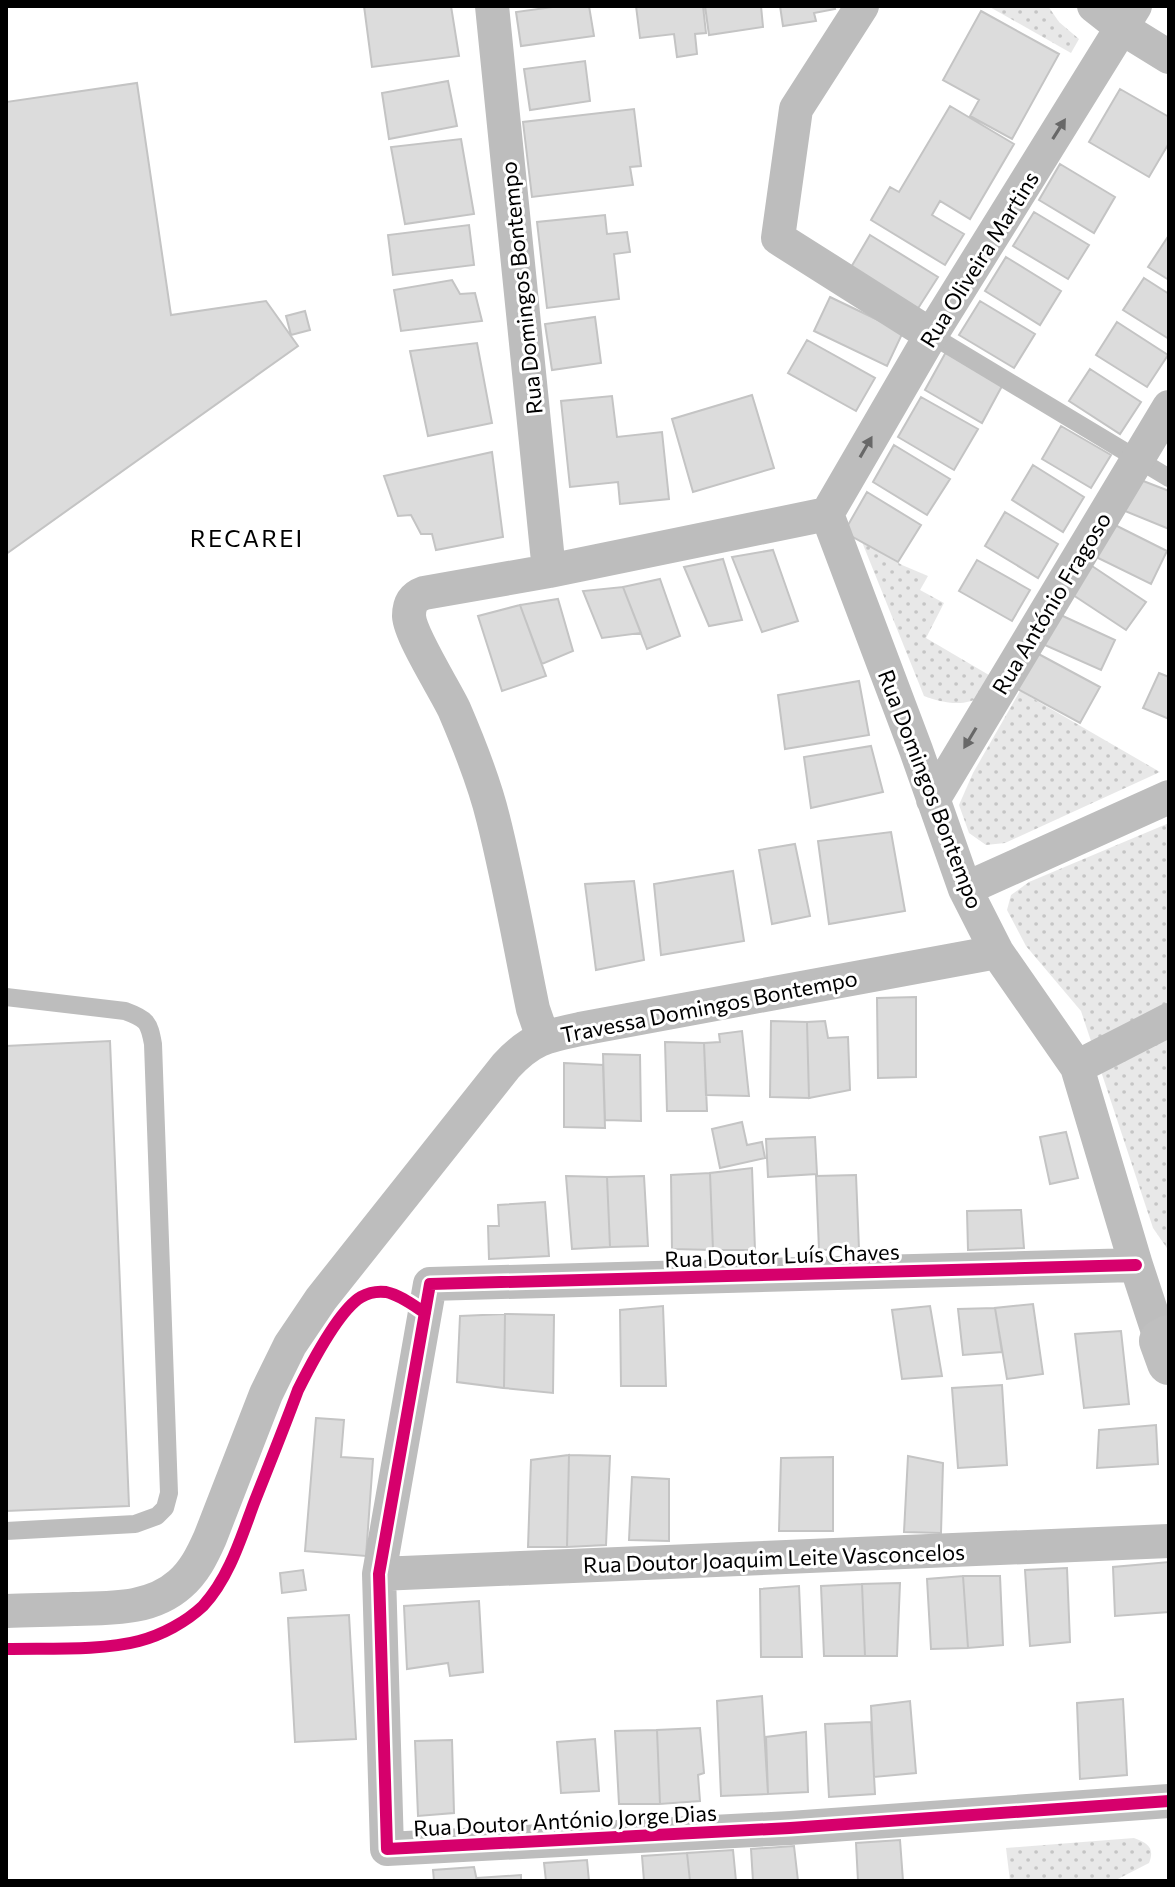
<svg xmlns="http://www.w3.org/2000/svg" width="1175" height="1887" viewBox="0 0 1175 1887" font-family="Commissioner,sans-serif">
	<defs>
		<pattern id="grass-dots" width="8" height="8" patternUnits="userSpaceOnUse" patternTransform="scale(2)"><rect width="8" height="8" fill="#e8e8e8"/><path d="M2 2h.1M6 6h.1" fill="none" stroke="#c5c5c5" stroke-width="1.8" stroke-linecap="round"/></pattern>
	</defs>
	<rect width="100%" height="100%" fill="#fff"/>
	<path fill="url(#grass-dots)" d="M988 6H1048L1059 22 1079 39 1071 53Z
		M862 542 902 565 928 576 920 590 944 603 926 638 994 678C991 683 987 691 983 695 965 708 943 703 924 696Z
		M1020 691 1160 772 1005 843 986 845 969 833 959 805 973 773Z
		M1169 823V1251L1153 1228 1081 1011 1026 946 1007 910 1011 895 1029 882Z
		M1134 1838C1148 1843 1155 1848 1149 1863L1114 1881H1010L1006 1848Z"/>
	<path fill="#dcdcdc" stroke="#c4c4c4" stroke-width="2" d="M364 6H451L459 56 372 67Z
		M560 6H589L594 36 521 46 516 12Z
		M636 6H703L706 33 695 34 697 54 677 57 674 34 640 38Z
		M705 6H761L763 27 709 35Z
		M780 6H834L835 9 814 13 816 21 783 26Z
		M981 11 1059 54 1012 139 970 116 979 100 943 80Z
		M585 61 590 101 530 110 524 69Z
		M448 81 457 126 389 139 382 93Z
		M137 83 171 315 266 301 298 346 6 554V102Z
		M1120 89 1169 117V143L1149 177 1089 142Z
		M950 106 1014 144 970 219 940 201 932 215 964 234 945 265 871 220 890 187 899 192Z
		M634 109 641 166 630 167 633 185 532 197 523 122Z
		M461 139 474 214 405 224 391 147Z
		M1060 164 1115 197 1094 233 1039 200Z
		M1034 212 1089 245 1068 279 1013 246Z
		M605 215 607 234 627 232 630 252 614 254 619 299 547 308 537 222Z
		M469 225 474 265 393 275 388 235Z
		M870 235 938 277 917 310 850 269Z
		M1169 235V280L1148 267Z
		M1006 257 1061 291 1040 325 985 291Z
		M1144 278 1169 294V339L1123 310Z
		M452 280 460 294 475 293 482 321 401 331 394 290Z
		M830 297 903 332 887 366 814 331Z
		M980 301 1035 334 1014 368 959 335Z
		M305 311 310 330 291 335 286 316Z
		M595 317 601 363 552 370 545 324Z
		M1117 322 1168 355 1147 387 1096 355Z
		M807 340 875 378 856 411 788 373Z
		M477 343 492 423 428 436 410 351Z
		M946 352 1002 386 982 423 925 390Z
		M1090 369 1141 402 1120 434 1069 401Z
		M752 395 774 468 693 492 672 419Z
		M612 396 617 437 662 432 669 499 620 504 618 482 570 487 561 401Z
		M921 397 978 429 954 470 898 437Z
		M1061 426 1111 455 1091 488 1042 459Z
		M894 445 950 479 927 515 873 482Z
		M492 452 503 537 436 550 432 534H421L411 515 398 516 384 476Z
		M1033 465 1084 497 1063 532 1012 500Z
		M1133 477 1169 491V529L1120 509Z
		M867 492 921 525 898 562 844 532Z
		M1005 512 1058 544 1038 578 985 546Z
		M1107 521 1167 551 1151 584 1090 554Z
		M773 550 798 621 762 632 732 557Z
		M723 559 742 620 709 626 684 567Z
		M977 560 1030 590 1012 621 959 591Z
		M1086 562 1146 602 1126 630 1067 591Z
		M660 579 680 636 647 649 623 587Z
		M623 587 641 633 602 638 583 591Z
		M558 599 573 651 542 664 520 605Z
		M520 605 546 676 502 691 478 616Z
		M1052 611 1115 640 1101 670 1038 642Z
		M1033 651 1100 687 1080 723 1014 687Z
		M1159 673 1169 677V719L1143 708Z
		M859 681 869 735 785 749 778 695Z
		M871 746 883 792 811 808 804 757Z
		M891 832 905 911 829 924 818 841Z
		M795 844 810 916 772 924 759 850Z
		M733 871 744 941 661 955 654 884Z
		M634 881 644 960 596 970 585 884Z
		M916 997V1077L878 1078 877 998Z
		M771 1021 807 1022 809 1098 770 1097Z
		M825 1021 828 1038 848 1037 850 1090 809 1098 807 1022Z
		M742 1031 749 1096 706 1095 704 1043 720 1042 719 1034Z
		M110 1041 129 1506 6 1511V1046Z
		M665 1042 704 1043 707 1111H667Z
		M603 1054 640 1055 641 1121 605 1120Z
		M564 1063 603 1065 605 1128 564 1127Z
		M742 1122 747 1145 762 1142 765 1158 720 1168 712 1129Z
		M1066 1132 1078 1178 1050 1184 1040 1137Z
		M815 1137 817 1174 768 1177 766 1139Z
		M752 1168 755 1250H713L710 1173Z
		M710 1173 713 1250 672 1249 671 1175Z
		M856 1175 859 1249 819 1250 816 1176Z
		M566 1176 607 1177 610 1247 572 1249Z
		M644 1176 648 1246 610 1247 607 1177Z
		M545 1202 549 1256 489 1259 488 1226H499L498 1205Z
		M1021 1210 1024 1248 968 1250 967 1211Z
		M1033 1304 1043 1374 1007 1379 995 1308Z
		M663 1306 666 1386H621L620 1310Z
		M930 1306 942 1376 902 1379 892 1310Z
		M995 1308 1002 1352 963 1355 958 1309Z
		M505 1314 554 1315 553 1393 504 1388Z
		M505 1314 504 1388 457 1382 460 1316Z
		M1121 1331 1129 1404 1084 1408 1075 1334Z
		M1002 1385 1007 1465 958 1468 952 1388Z
		M316 1418 344 1420 341 1457 373 1459 366 1556 305 1551Z
		M1156 1425 1158 1464 1097 1468 1099 1430Z
		M569 1455 610 1456 606 1545 567 1547Z
		M569 1455 567 1547H528L531 1460Z
		M908 1456 943 1463 941 1533 904 1532Z
		M833 1457V1531H779L781 1458Z
		M632 1477 669 1479V1541L629 1540Z
		M1169 1562V1612L1115 1616 1113 1567Z
		M1067 1568 1070 1642 1030 1646 1025 1570Z
		M303 1570 306 1590 282 1593 280 1573Z
		M963 1576 968 1648 931 1649 927 1579Z
		M963 1576H1000L1003 1645 968 1648Z
		M900 1583 897 1656H865L862 1584Z
		M862 1584 865 1656H824L821 1586Z
		M799 1586 802 1657H761L760 1589Z
		M479 1601 483 1672 450 1676 448 1663 407 1669 404 1606Z
		M349 1615 356 1739 295 1742 288 1618Z
		M762 1696 768 1794 721 1796 717 1701Z
		M1123 1699 1127 1775 1080 1779 1077 1703Z
		M910 1701 916 1773 874 1777 871 1706Z
		M871 1722 875 1794 829 1797 825 1724Z
		M700 1728 704 1773 698 1775 700 1801 660 1804 657 1730Z
		M657 1730 660 1804H619L615 1731Z
		M806 1732 808 1792 768 1794 766 1737Z
		M595 1739 599 1791 561 1793 557 1742Z
		M452 1740 454 1813 418 1816 415 1741Z
		M900 1840 903 1881H858L856 1843Z
		M794 1846 798 1881H753L751 1849Z
		M733 1850 736 1881H690L687 1853Z
		M687 1853 690 1881H644L642 1856Z
		M587 1860 589 1881H546L544 1863Z
		M474 1867 477 1881H434L433 1870Z
		M521 1875V1881H477V1878Z"/>
	<g fill="none" stroke-linecap="round" stroke-linejoin="round">
		<path stroke="#bdbdbd" stroke-width="18" d="M931 335 1169 478
			M6 997 125 1011C147 1019 149 1022 153 1044L169 1493 165 1508 157 1516 135 1524 6 1531"/>
		<path stroke="#bdbdbd" stroke-width="34" d="M492 6 549 571
			M862 6 796 109 778 238 931 335
			M1094 6 1122 28 1169 57
			M827 514 931 335 1135 6
			M933 800 1169 407
			M965 889 1169 797
			M543 1038 533 1009C520 946 509 881 493 818 484 781 469 744 454 709 444 688 410 635 409 616 409 604 413 597 424 593L549 571 827 514 916 750 965 889 997 952 1077 1067 1136 1265 1161 1341
			M1077 1067 1169 1020
			M1136 1265 430 1284 379 1574 387 1849 790 1828 1169 1801
			M379 1574 1169 1541
			M6 1611C29 1610 51 1610 74 1609 110 1608 151 1610 180 1584 194 1572 202 1556 210 1538L266 1394 290 1345 321 1299 506 1066C531 1039 546 1036 580 1029L997 952"/>
		<path stroke="#bfbfbf" stroke-width="44" d="M1169 1337 1161 1341 1169 1363"/>
		<defs>
			<path id="cycleway" d="M1136 1265 430 1284 379 1574 387 1849 790 1828 1169 1801
				M6 1649C46 1648 102 1651 139 1641 162 1635 186 1622 203 1606 229 1578 241 1538 254 1503 269 1465 284 1428 298 1390 310 1366 339 1310 361 1297 368 1293 378 1291 386 1292 400 1295 413 1305 425 1313"/>
		</defs>
		<use href="#cycleway" stroke="#fff" stroke-width="17"/>
		<use href="#cycleway" stroke="#d6006c" stroke-width="12"/>
	</g>
	<defs><path id="oneway-solid" d="M-6-.8H1V-3.2L6.5 0L1 3.2V.8H-6Z" transform="scale(2)"/></defs>
	<g fill="#686868">
		<use href="#oneway-solid" transform="translate(1059 129) rotate(-58)"/>
		<use href="#oneway-solid" transform="translate(866 447) rotate(-60)"/>
		<use href="#oneway-solid" transform="translate(970 738) rotate(121)"/>
	</g>
	<g text-anchor="middle" dominant-baseline="central" stroke-width="6" stroke-linejoin="round" paint-order="stroke">
		<g font-size="22" fill="#000" stroke="#fff">
			<text transform="translate(979 259) rotate(-58)">Rua Oliveira Martins</text>
			<text transform="translate(521 288) rotate(-96)">Rua Domingos Bontempo</text>
			<text transform="translate(1051 603) rotate(-59)">Rua António Fragoso</text>
			<text transform="translate(931 789) rotate(69)">Rua Domingos Bontempo</text>
			<text transform="translate(709 1006) rotate(-11)">Travessa Domingos Bontempo</text>
			<text transform="translate(782 1255) rotate(-2)">Rua Doutor Luís Chaves</text>
			<text transform="translate(774 1558) rotate(-2)">Rua Doutor Joaquim Leite Vasconcelos</text>
			<text transform="translate(565 1820) rotate(-3)">Rua Doutor António Jorge Dias</text>
		</g>
		<g font-size="24" letter-spacing="2" fill="#000" stroke="#fff">
			<text x="247" y="537">RECAREI</text>
		</g>
	</g>
	<rect width="1175" height="1887" fill="none" stroke="#000000" stroke-width="16"/>
</svg>
